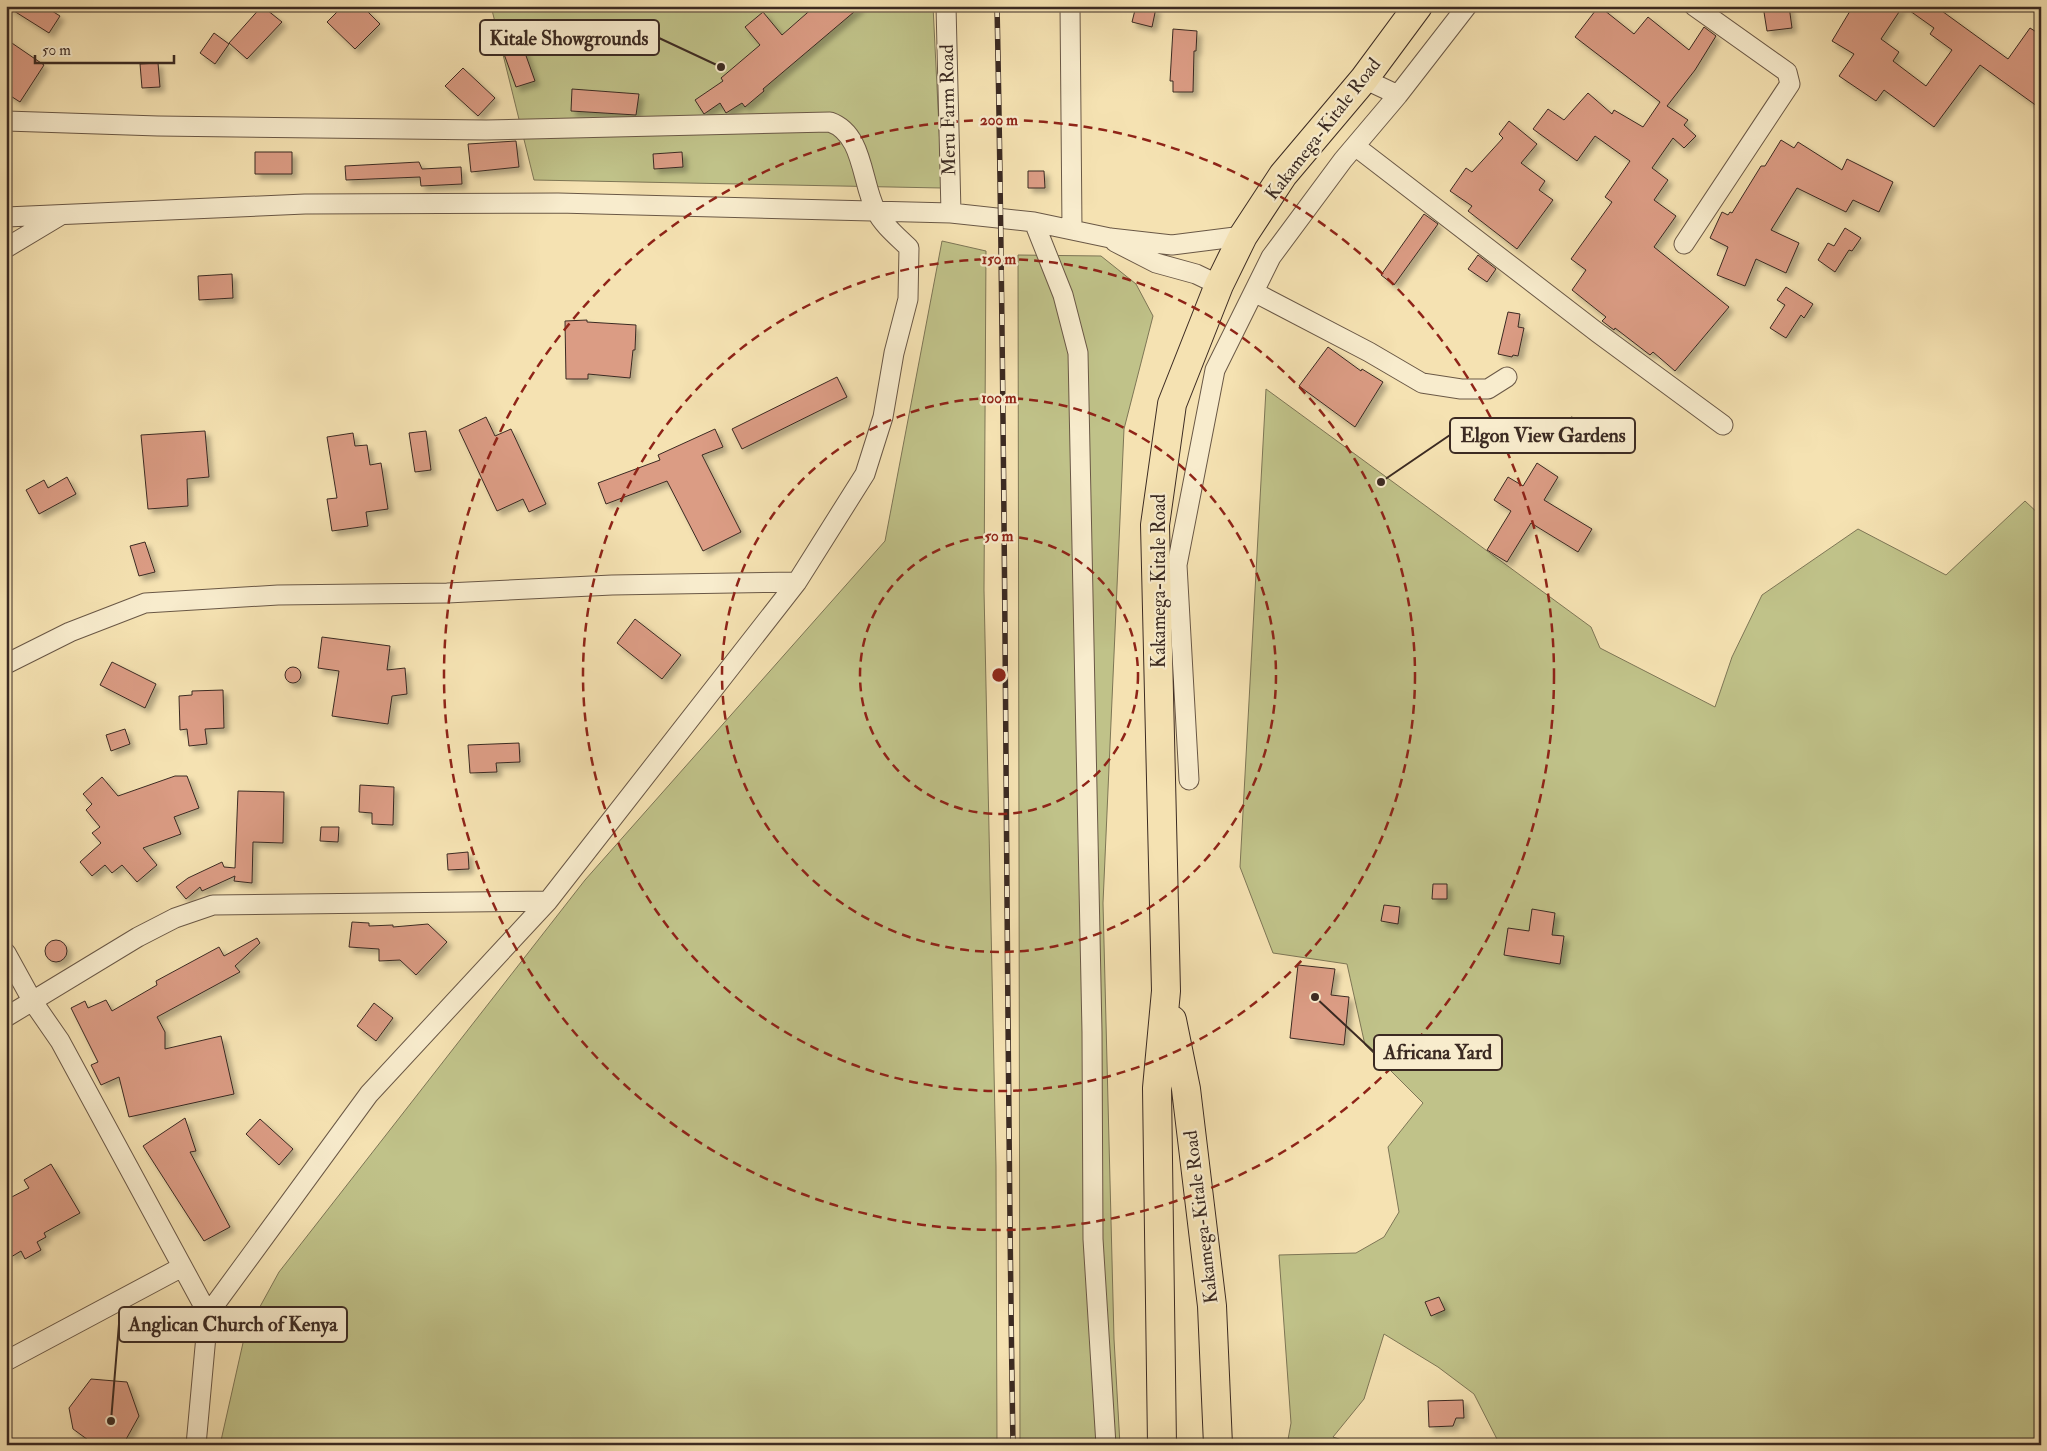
<svg xmlns="http://www.w3.org/2000/svg" width="2047" height="1451" viewBox="0 0 2047 1451" font-family="'IM FELL Double Pica',serif">
	<defs>
		<filter id="shadow"><feDropShadow dx="4.5" dy="4.5" stdDeviation="2.5" flood-color="#0004"/></filter>
	</defs>
	<rect width="100%" height="100%" fill="#f5e2b2"/>
	<filter id="stains"><feTurbulence type="fractalNoise" baseFrequency=".004" numOctaves="4"/><feColorMatrix values="0 0 0 0 .2 0 0 0 0 .09 0 0 0 0 .02 0 0 0 .5 -.17"/></filter>
	<radialGradient id="worn" r=".72"><stop offset=".6" stop-color="#630" stop-opacity="0"/><stop offset="1" stop-color="#630" stop-opacity=".3"/></radialGradient>
	<path fill="#c0c289" stroke="#7e7656" d="M491 6H933L942 188 534 180Z
		M942 241 986 251 984 590 996 1166 997 1445H949V1440L662 1445H220L245 1334 279 1272 585 880 885 541Z
		M1018 255 1101 256 1136 284 1153 316 1124 429 1103 903 1114 1339 1120 1445H1020Z
		M1266 389 1591 627 1600 648 1715 707 1732 657 1762 595 1858 529 1946 575 2025 501 2041 516V1445H1500L1474 1394 1438 1367 1384 1334 1364 1399 1333 1437 1357 1445H1287L1291 1423 1279 1255 1356 1253 1384 1237 1399 1212 1388 1147 1423 1103 1365 1045 1347 964 1273 953 1240 867Z"/>
	<path fill="#db9c84" stroke="#3b2a22" filter="url(#shadow)" d="M6 6H44L60 16 49 33Z
		M262 6 282 22 247 59 229 43Z
		M343 6H362L380 24 355 49 327 22Z
		M815 6H861L763 89 764 91 745 107 742 103 726 113 720 103 704 114 695 100 723 81 721 78 760 45 745 27 763 12 782 35Z
		M1136 6 1156 8 1152 27 1132 22Z
		M1599 6 1634 34 1648 17 1689 50 1704 27 1716 36 1695 70 1667 106 1688 120 1684 125 1696 136 1684 148 1673 138 1652 168 1668 180 1654 200 1676 216 1654 247 1729 307 1675 371 1653 352 1650 355 1615 328 1614 330 1602 321 1606 317 1572 290 1586 270 1571 259 1612 202 1605 197 1630 161 1595 136 1577 161 1533 129 1548 109 1564 120 1588 93 1612 114 1614 110 1643 127 1660 102 1575 37Z
		M1763 6H1789L1792 28 1767 31Z
		M1853 6H1903L1881 39 1899 52 1893 61 1926 86 1952 50 1930 34 1934 28 1903 6H1935L2008 59 2030 28 2041 35V109L1980 65 1934 127 1884 90 1876 101 1839 76 1854 54 1832 41Z
		M1173 29 1197 31 1196 51H1194L1193 92H1173V81H1170Z
		M214 33 229 44 215 64 200 53Z
		M519 36 535 81 516 87 500 43Z
		M6 39 44 65 20 102 6 93Z
		M158 63 160 87 142 88 140 64Z
		M463 68 495 98 478 116 445 86Z
		M572 89 639 94 636 115 571 111Z
		M1509 121 1537 144 1521 163 1545 181 1539 190 1553 200 1517 249 1468 211 1472 206 1450 191 1466 168 1472 172 1503 138 1499 134Z
		M1781 140 1794 148 1798 142 1842 170 1847 159 1893 182 1879 212 1853 200 1846 212 1797 188 1771 230 1799 243 1786 273 1756 259 1745 286 1717 275 1728 247 1710 238 1722 212 1728 215 1730 212 1732 213 1761 166H1765Z
		M516 141 519 167 471 172 468 144Z
		M255 152H292V174H255Z
		M682 152 683 167 654 169 653 154Z
		M419 162 422 169 461 167 462 184 421 186 420 177 346 180 345 166Z
		M1028 171H1044L1045 188H1028Z
		M1424 214 1438 224 1394 285 1381 275Z
		M1845 228 1861 238 1852 251 1849 250 1835 272 1818 260 1828 243 1834 246Z
		M1478 255 1496 269 1487 282 1468 269Z
		M232 274 233 298 199 300 198 276Z
		M1786 287 1813 304 1804 318 1801 315 1786 338 1770 328 1785 305 1777 300Z
		M1508 312 1520 314 1518 327 1524 328 1518 356 1513 355 1512 357 1498 354Z
		M587 320V322L636 325 635 350H633L630 378 588 374V379H566L565 321Z
		M1328 347 1361 371 1362 369 1383 382 1355 427 1299 386Z
		M837 377 847 397 742 449 732 429Z
		M486 417 495 436 511 429 546 504 529 512 523 499 497 511 459 430Z
		M1571 417 1583 420 1606 435 1598 448 1582 438 1567 434Z
		M715 429 723 447 702 455 741 532 703 551 667 481 606 504 598 483 660 460 658 455Z
		M205 431 209 477 187 479 188 506 148 509 141 435Z
		M426 431 431 470 415 472 409 433Z
		M353 433 355 446 367 445 370 465 381 463 388 509 366 512 368 526 332 531 327 499 337 498 327 437Z
		M1537 463 1558 477 1544 500 1592 529 1578 552 1531 523 1507 562 1487 550 1511 511 1494 500 1508 477 1523 486Z
		M67 477 76 494 39 514 26 490 44 480 48 488Z
		M145 542 155 572 139 576 130 546Z
		M635 619 681 655 662 679 617 643Z
		M322 637 390 646 387 670 405 668 407 694 392 696 388 724 332 716 339 671 318 668Z
		M112 662 156 684 145 708 100 685Z
		M285 675a8 8 0 1 1 16 0a8 8 0 1 1-16 0Z
		M223 690 224 728 205 729 207 744 189 746 187 729 180 730 179 696 192 695V691Z
		M125 729 130 744 111 751 106 735Z
		M519 743 520 762 496 763 497 772 470 773 468 745Z
		M175 776H187L199 808 174 817 181 834 143 848 157 865 137 882 122 865 112 873 105 865 92 876 80 862 101 843 92 833 100 827 86 810 92 804 83 794 102 777 118 796Z
		M360 785 394 787 393 825 372 824V813L359 812Z
		M238 791 284 792 283 843 253 842 252 883 234 881 235 876 202 891 200 887 186 899 176 887 188 878 222 862 224 867 235 868Z
		M321 827H339L338 842 320 841Z
		M468 852 469 869 448 870 447 854Z
		M1433 884H1447V899H1432Z
		M1384 905 1400 907 1398 924 1381 921Z
		M1532 909 1555 913 1552 935 1564 936 1560 964 1504 955 1508 928 1529 931Z
		M352 922 369 923V926L393 925V927L428 924 447 942 416 975 400 960 379 961V949L349 947Z
		M257 938 260 943 235 966 240 972 157 1017 165 1032V1049L221 1036 234 1094 129 1117 119 1077 101 1085 91 1065 98 1062 71 1008 85 1001 88 1008 106 1000 112 1011 157 985 156 981 219 947 224 956Z
		M45 951a11 11 0 1 1 22 0a11 11 0 1 1-22 0Z
		M1298 965 1335 969 1331 995 1349 997 1344 1045 1290 1038Z
		M374 1003 393 1018 376 1041 357 1026Z
		M185 1118 196 1151 190 1152 230 1227 204 1241 143 1146Z
		M260 1119 293 1149 279 1165 246 1134Z
		M51 1164 80 1213 44 1233 46 1237 37 1242 41 1250 25 1259 21 1251 11 1257 6 1248V1200L29 1188 24 1180Z
		M1439 1297 1445 1310 1431 1316 1425 1302Z
		M91 1379 127 1382 139 1416 124 1443 95 1445 73 1429 69 1408Z
		M1463 1400 1464 1418H1456L1453 1426 1429 1427 1428 1401Z"/>
	<g fill="none" stroke-linecap="round" stroke-linejoin="round">
		<defs>
			<path id="minor" d="M946 6 951 213
				M1070 6 1072 229
				M1364 79 1398 95 1467 6
				M6 121 158 126 486 130 830 122C864 134 861 182 876 211 883 225 898 237 909 248L908 299 894 353 883 417 865 474 797 582 548 901 369 1094 208 1314 196 1445
				M1355 146 1598 333 1723 425
				M6 217 305 204 558 203 951 213 1034 222 1110 238 1172 245 1243 236
				M1034 222 1063 295 1078 353 1092 1032 1093 1239 1106 1445
				M1115 242 1156 263 1196 274 1219 285
				M1684 244 1790 84 1787 72 1694 6
				M6 248 61 215
				M1254 292 1369 352 1422 383 1461 389H1488L1507 377
				M6 664 70 632 145 603 278 595 447 593 612 585 797 582
				M1189 780 1177 565 1215 370 1271 257 1343 160 1398 95
				M6 953 33 1002 60 1041 208 1314
				M6 1017 138 937 175 918 213 905 548 901
				M6 1361 182 1267"/>
			<path id="highway" d="M1172 1020 1186 1089 1212 1306 1218 1445
				M1162 1445 1157 1088 1166 991 1155 525 1172 404 1219 285 1243 236 1283 175 1364 79 1418 6"/>
		</defs>
		<use href="#minor" stroke="#6a5846" stroke-width="21"/>
		<use href="#highway" stroke="#3b2a22" stroke-width="30"/>
		<use href="#minor" stroke="#f8eccd" stroke-width="19"/>
		<use href="#highway" stroke="#f5e2b2" stroke-width="28"/>
		<defs>
			<path id="rail" d="M997 6C1007 486 1005 965 1013 1445"/>
		</defs>
		<use href="#rail" stroke="#3b2a22" stroke-width="5.5"/>
		<use href="#rail" stroke="#f8eccd" stroke-width="4" stroke-dasharray="11" stroke-linecap="butt"/>
	</g>
	<g fill="none" stroke="#8f2418" stroke-width="2.5" stroke-dasharray="9 6">
		<circle cx="999" cy="675" r="139"/>
		<circle cx="999" cy="675" r="277"/>
		<circle cx="999" cy="675" r="416"/>
		<circle cx="999" cy="675" r="555"/>
	</g>
	<g text-anchor="middle" dominant-baseline="central" stroke-width="4.5" stroke-linejoin="round" paint-order="stroke">
		<g font-size="19" fill="#3b2a22" stroke="#f8eccd">
			<text transform="translate(948 110) rotate(-91)">Meru Farm Road</text>
			<text transform="translate(1323 129) rotate(-52)">Kakamega-Kitale Road</text>
			<text transform="translate(1159 581) rotate(-90)">Kakamega-Kitale Road</text>
			<text transform="translate(1201 1217) rotate(-97)">Kakamega-Kitale Road</text>
		</g>
	</g>
	<circle cx="999" cy="675" r="8" fill="#8f2418" stroke="#f8eccd" stroke-width="2.5"/>
	<g font-size="15" text-anchor="middle" font-weight="bold" fill="#8f2418" stroke="#f8eccd" stroke-width="4.5" stroke-linejoin="round" paint-order="stroke">
		<text x="999" y="125">200 m</text>
		<text x="999" y="264">150 m</text>
		<text x="999" y="403">100 m</text>
		<text x="999" y="541">50 m</text>
	</g>
	<path fill="none" stroke="#3b2a22" stroke-width="2" d="M721 67L659 38M1381 482L1450 435M1315 997L1374 1052M111 1421L119 1324"/>
	<g fill="#3b2a22" stroke="#f8eccd" stroke-width="2">
		<circle cx="721" cy="67" r="5"/>
		<circle cx="1381" cy="482" r="5"/>
		<circle cx="1315" cy="997" r="5"/>
		<circle cx="111" cy="1421" r="5"/>
	</g>
	<g fill="#f8eccd" stroke="#3b2a22" stroke-width="2">
		<rect x="480" y="20" width="179" height="35" rx="5"/>
		<rect x="1450" y="418" width="185" height="35" rx="5"/>
		<rect x="1374" y="1035" width="128" height="35" rx="5"/>
		<rect x="119" y="1307" width="228" height="35" rx="5"/>
	</g>
	<g font-size="20" text-anchor="middle" font-weight="bold" fill="#3b2a22">
		<text x="569" y="45">Kitale Showgrounds</text>
		<text x="1543" y="442">Elgon View Gardens</text>
		<text x="1438" y="1059">Africana Yard</text>
		<text x="233" y="1331">Anglican Church of Kenya</text>
	</g>
	<rect width="2047" height="1451" fill="none" stroke="#f5e2b2" stroke-width="25"/>
	<rect x="8" y="8" width="2032" height="1436" fill="none" stroke="#3b2a22" stroke-width="2.5"/>
	<rect x="12" y="12" width="2022" height="1426" fill="none" stroke="#3b2a22"/>
	<path d="M35 55v8h139v-8" fill="none" stroke="#3b2a22" stroke-width="2.5"/>
	<text x="42" y="55" font-size="15" fill="#3b2a22" stroke="#f8eccd" stroke-width="4" paint-order="stroke">50 m</text>
	<rect width="100%" height="100%" filter="url(#stains)"/>
	<rect width="100%" height="100%" fill="url(#worn)"/>
</svg>
